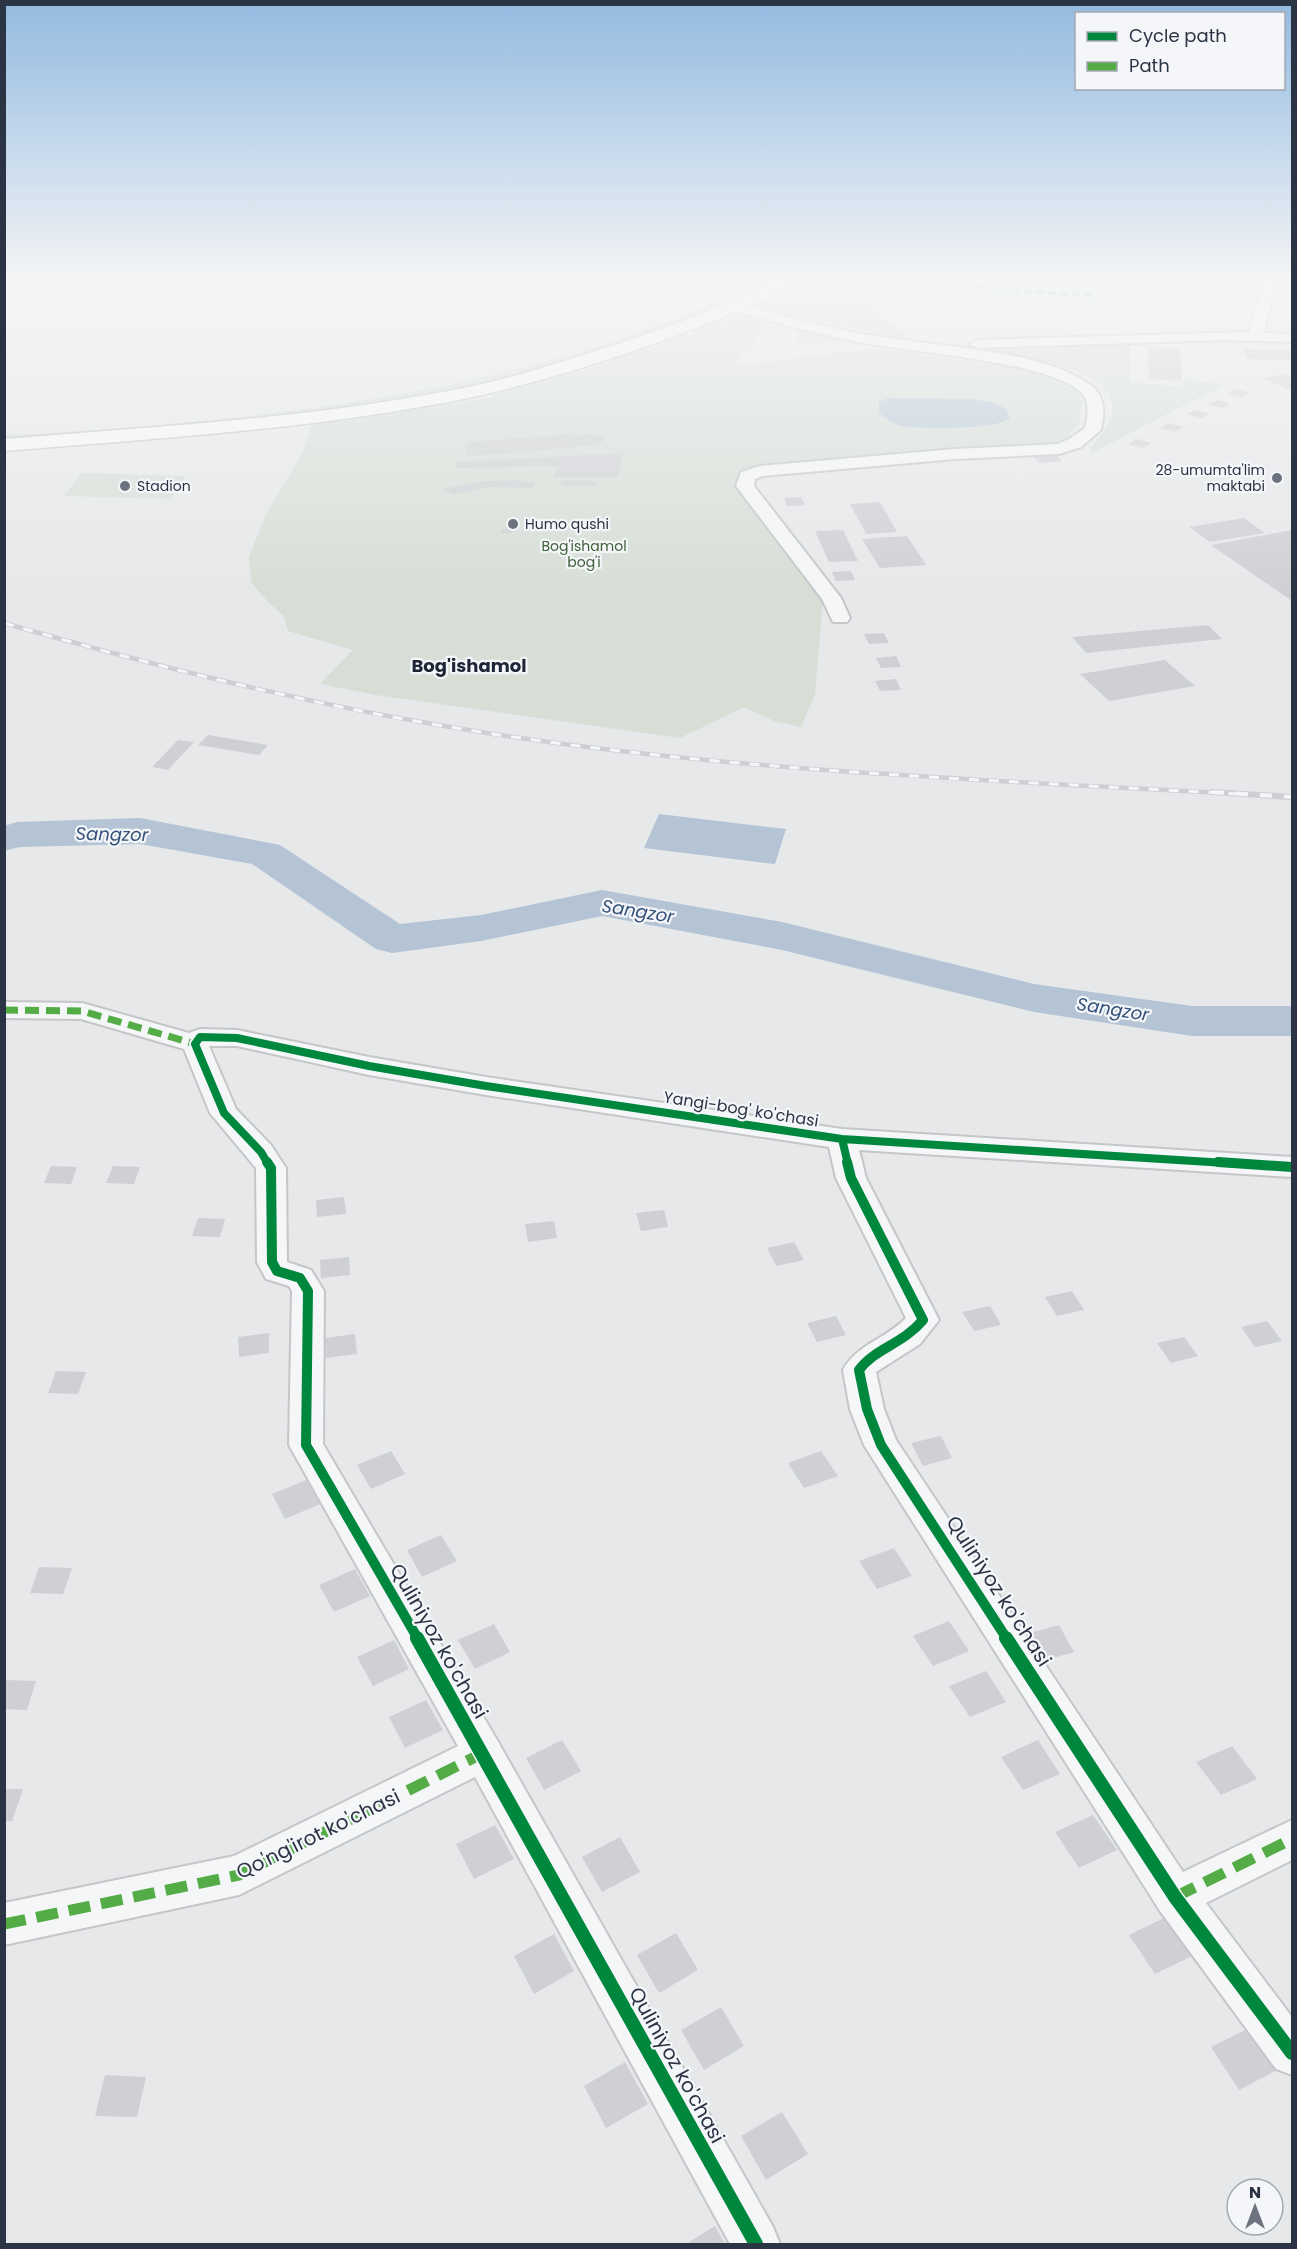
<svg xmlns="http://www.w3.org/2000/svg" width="1297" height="2249" viewBox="0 0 1297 2249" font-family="Poppins,sans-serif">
	<rect width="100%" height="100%" fill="#e6e8ea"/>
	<path fill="#d6ded6" d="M760 281H772C535 403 266 420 5 440L4 435C97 432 189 423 281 412 410 396 538 371 660 324 694 311 729 299 760 281Z
		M797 281H832L918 343 753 306Z
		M739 315 769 324 750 346 753 349 745 351 734 366 875 348 1022 369 1065 384 1078 393 1082 403 1079 424 1063 442 741 474 737 479 739 487 823 597 815 694 801 727 774 721 744 707 680 738 376 695 320 684 353 650 288 631 284 616 268 602 251 582 249 557 265 516 303 452 312 424 495 397 493 395 610 363 605 358 626 355 641 349H653L674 337 693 334 690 330 708 321H716L718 324Z
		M796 328 855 341 799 344Z
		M1130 343V382L1182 387 1184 380 1225 384 1092 453 1090 449C1098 438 1109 428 1112 414 1124 358 976 353 942 349V347Z
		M81 473 186 476 171 499 64 496Z"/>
	<path fill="#b4c4d5" d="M889 398 973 399 994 403 1006 409 1010 418C997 430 916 430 898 425 890 422 884 418 879 412V402Z
		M659 814 786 829 775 864 644 848Z"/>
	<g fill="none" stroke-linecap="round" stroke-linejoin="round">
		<path fill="#b4c4d5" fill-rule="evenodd" d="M140 818 280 845 400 924 481 915 602 890 782 922 1034 984 1192 1006H1292V1036H1192L1034 1012 782 950 602 916 481 941 392 953 376 949 252 864 140 844 20 847 4 851V826L17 822Z"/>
	</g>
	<path fill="#ced0d3" d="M1214 281H1257L1255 287Z
		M1148 347 1180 349 1182 381 1149 379Z
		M1242 349 1292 350V360L1247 359Z
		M1284 374 1292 378V391L1263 378Z
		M1236 389 1250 393 1242 397 1228 393Z
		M1217 400 1231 404 1223 408 1208 404Z
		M1195 410 1210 414 1201 418 1187 414Z
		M1169 423 1184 427 1175 432 1160 428Z
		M573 434 574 437 585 434 598 435 602 436 605 441 591 446 578 445 579 447 472 456 468 455 464 445 470 444 469 442Z
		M1137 439 1152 443 1143 448 1128 444Z
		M623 453 618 477H554L558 466 456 468 455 462Z
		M1055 454 1062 461 1040 463 1033 456Z
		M516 480 536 482 532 488 493 487 454 494 442 489 485 481Z
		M562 480 596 481 595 486 560 485Z
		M801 497 805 505 787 506 784 498Z
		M880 502 897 532 866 534 850 504Z
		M1244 518 1265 533 1210 542 1189 527Z
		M512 520 521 521 510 534 500 532Z
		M843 530 858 561 829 562 815 531Z
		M1292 530V601L1211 545Z
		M907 536 926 565 880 568 862 539Z
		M851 571 855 580 836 581 832 572Z
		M1208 625 1222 639 1086 653 1072 637Z
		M884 633 889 643 869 644 864 634Z
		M896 656 901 667 881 668 876 658Z
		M1165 660 1195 686 1109 701 1080 674Z
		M896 679 901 690 880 691 875 681Z
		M208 735 268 745 259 755 198 745Z
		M178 740 194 742 168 770 152 767Z
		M51 1166 77 1167 71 1184 44 1183Z
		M113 1166 140 1167 134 1184 106 1183Z
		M344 1197 346 1214 317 1217 316 1200Z
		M664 1210 668 1227 641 1231 636 1213Z
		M198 1218 225 1219 220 1237 192 1236Z
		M554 1221 557 1238 528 1242 525 1224Z
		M794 1242 804 1260 776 1266 767 1248Z
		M349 1257 350 1275 321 1278 320 1260Z
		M1072 1291 1084 1310 1057 1316 1045 1297Z
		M990 1306 1001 1325 974 1331 962 1312Z
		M836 1316 846 1335 817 1342 807 1323Z
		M1267 1321 1282 1341 1255 1347 1241 1327Z
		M269 1333V1353L239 1357 238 1337Z
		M355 1334 357 1354 326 1358 325 1338Z
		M1184 1337 1198 1356 1171 1363 1157 1343Z
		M56 1371 86 1372 78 1394 48 1393Z
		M941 1436 952 1458 923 1466 911 1443Z
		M391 1451 405 1474 371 1489 357 1465Z
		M821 1451 838 1476 804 1488 788 1463Z
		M306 1480 320 1504 285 1519 272 1494Z
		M441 1535 457 1561 422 1577 407 1550Z
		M894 1548 912 1576 877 1589 859 1561Z
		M39 1567 72 1568 63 1594 30 1593Z
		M355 1569 370 1596 334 1612 319 1585Z
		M949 1621 969 1651 933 1666 913 1636Z
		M494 1624 510 1652 475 1669 458 1640Z
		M1059 1625 1074 1652 1042 1661 1027 1634Z
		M394 1640 409 1669 373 1686 357 1657Z
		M986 1671 1006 1702 970 1717 949 1686Z
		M4 1680 36 1681 27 1710 4 1709Z
		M426 1700 443 1730 405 1748 389 1717Z
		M562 1740 581 1771 544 1790 526 1758Z
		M1038 1740 1060 1774 1023 1790 1001 1757Z
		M1232 1746 1257 1779 1221 1795 1196 1762Z
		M4 1789H23L12 1821H4Z
		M1093 1815 1117 1850 1079 1868 1055 1832Z
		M495 1825 514 1859 474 1879 456 1844Z
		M620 1837 640 1872 602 1892 582 1857Z
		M1168 1916 1194 1955 1155 1974 1129 1935Z
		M676 1933 698 1970 659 1993 637 1955Z
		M554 1934 574 1971 534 1994 514 1956Z
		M721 2007 744 2046 704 2070 681 2030Z
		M1251 2027 1279 2069 1239 2090 1211 2047Z
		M625 2062 648 2104 606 2128 584 2086Z
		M105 2075 146 2077 137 2117 95 2116Z
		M782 2112 808 2154 766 2180 741 2136Z
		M715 2226 725 2244H686Z"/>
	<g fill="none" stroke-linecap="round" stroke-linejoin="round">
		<defs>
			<path id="minor" d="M922 281C979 281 1036 288 1093 291L1100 295 1093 299 1027 296 929 285Z
				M1263 281H1277L1263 333 1292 334V342L1226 340 977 348 970 344 977 340 1249 332Z
				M735 303C779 314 823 327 868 335 928 346 1047 349 1093 387 1106 398 1104 416 1101 430L1081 447 1059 454 955 459 763 476 755 479 754 486 841 598 850 618 847 622H833L822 599 736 486 741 472 760 466 955 449 1057 444 1069 439 1085 428C1087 419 1090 405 1084 396 1060 362 908 352 864 343 819 334 774 322 730 310L728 307 730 304Z
				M4 1002 82 1003 189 1033 200 1029 237 1030 369 1057 486 1077 842 1129 1292 1157V1177L859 1150 866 1178 939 1320 920 1344 876 1372 884 1409 896 1440 1183 1872 1292 1820V1860L1206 1903 1292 2017V2075L1276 2069 1160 1911 864 1445 850 1409 843 1370C857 1344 886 1339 906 1318L836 1178 829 1147 486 1095 369 1075 237 1046H209L236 1109 271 1145 286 1168 287 1262 311 1270 324 1291 323 1444 497 1740 773 2227 780 2244H730L475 1777 239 1895 4 1945V1903L234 1856 458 1746 289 1445 292 1291 289 1286 266 1279 257 1262 256 1168 210 1113 184 1049 81 1019 4 1018Z"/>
			<path id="major" d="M772 281H792C780 296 719 319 699 327 626 355 550 380 473 397 319 429 161 438 4 451V439C161 426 319 418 473 386 516 377 558 363 599 350 659 331 717 310 772 281Z"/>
		</defs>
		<use href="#minor" stroke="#c4c6c8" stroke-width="4"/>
		<use href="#major" stroke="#c2c5c8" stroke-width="3"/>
		<use href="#minor" fill="#f5f6f7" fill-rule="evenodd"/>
		<use href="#major" fill="#f8f8f8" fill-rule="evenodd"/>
		<defs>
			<path id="rail-far1" d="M4 623C153 666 303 703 456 728 714 771 978 779 1238 794"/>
			<path id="rail" d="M1212 792 1292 797"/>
		</defs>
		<use href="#rail-far1" stroke="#cecfd2" stroke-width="4.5"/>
		<use href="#rail" stroke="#cecfd2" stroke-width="6"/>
		<use href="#rail-far1" stroke="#f4f6f9" stroke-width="3" stroke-dasharray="10" stroke-linecap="butt"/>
		<use href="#rail" stroke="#f4f6f9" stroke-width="4" stroke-dasharray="12" stroke-linecap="butt"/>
		<path stroke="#54ac47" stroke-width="4" stroke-dasharray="8 4" stroke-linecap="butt" d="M929 281 1027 292 1093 295"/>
		<path stroke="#54ac47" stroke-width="7" stroke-dasharray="14 7" stroke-linecap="butt" d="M4 1010 82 1011 195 1044"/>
		<path stroke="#54ac47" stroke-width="11" stroke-dasharray="22 11" stroke-linecap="butt" d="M1175 1897 1292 1839
			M4 1924 239 1875 483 1753"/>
		<defs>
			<path id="cycleway-far2" d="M842 1139 848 1164
				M268 1164 261 1152 224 1113 195 1044 200 1037 237 1038 369 1066 486 1086 842 1139 1242 1164"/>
			<path id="cycleway-far1" d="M267 1162 271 1168 272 1262 277 1271 300 1278 308 1291 306 1445 418 1639
				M847 1162 851 1178 923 1320C903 1344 874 1349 859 1370L867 1409 881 1445 1007 1639
				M1218 1162 1292 1167"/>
			<path id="cycleway" d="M417 1638 756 2244
				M1006 1638 1175 1897 1292 2053"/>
		</defs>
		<use href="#cycleway-far2" stroke="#f4f6f9" stroke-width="12"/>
		<use href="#cycleway-far1" stroke="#f4f6f9" stroke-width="14"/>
		<use href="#cycleway" stroke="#f4f6f9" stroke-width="17"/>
		<use href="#cycleway-far2" stroke="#00873e" stroke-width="8"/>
		<use href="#cycleway-far1" stroke="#00873e" stroke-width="10"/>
		<use href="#cycleway" stroke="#00873e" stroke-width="14"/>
	</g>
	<linearGradient id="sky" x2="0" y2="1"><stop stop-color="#93bae0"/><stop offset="0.47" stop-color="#f4f5f6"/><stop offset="1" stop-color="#f4f5f6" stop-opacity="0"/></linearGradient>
	<rect width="1297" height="596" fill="url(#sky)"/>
	<g fill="#6c737f" stroke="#f4f6f9" stroke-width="2">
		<circle cx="1277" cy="478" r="6"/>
		<circle cx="125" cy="486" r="6"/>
		<circle cx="513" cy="524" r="6"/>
	</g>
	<g text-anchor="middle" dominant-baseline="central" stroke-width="4.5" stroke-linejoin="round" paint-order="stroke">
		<g font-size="14" fill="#2b3445" stroke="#f4f6f9" text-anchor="start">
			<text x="1265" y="470" text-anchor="end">28-umumta'lim<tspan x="1265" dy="16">maktabi</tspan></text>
			<text x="137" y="486">Stadion</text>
			<text x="525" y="524">Humo qushi</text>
		</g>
		<g font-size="14" fill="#3f6138" stroke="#f4f6f9">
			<text x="584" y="546">Bog'ishamol<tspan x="584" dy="16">bog'i</tspan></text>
		</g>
		<g font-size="16" fill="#2b3445" stroke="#f4f6f9">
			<text transform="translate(741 1109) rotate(9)">Yangi-bog' ko'chasi</text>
		</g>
		<g font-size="18" font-weight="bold" fill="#1d2536" stroke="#f4f6f9">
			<text x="469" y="665">Bog'ishamol</text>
		</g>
		<g font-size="18" font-style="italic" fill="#34527a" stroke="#f4f6f9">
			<text transform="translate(112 834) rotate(1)">Sangzor</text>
			<text transform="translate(638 911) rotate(9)">Sangzor</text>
			<text transform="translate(1113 1009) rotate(9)">Sangzor</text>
		</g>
		<g font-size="20" fill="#2b3445" stroke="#f4f6f9">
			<text transform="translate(999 1591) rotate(57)">Quliniyoz ko'chasi</text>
			<text transform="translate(439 1641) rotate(60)">Quliniyoz ko'chasi</text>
			<text transform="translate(318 1834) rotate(-26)">Qo'ng'irot ko'chasi</text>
			<text transform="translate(677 2065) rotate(61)">Quliniyoz ko'chasi</text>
		</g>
	</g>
	<rect width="1297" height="2249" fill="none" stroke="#2b3445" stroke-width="12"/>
	<rect x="1075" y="12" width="210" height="78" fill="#f4f6f9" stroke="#a4a8b1" stroke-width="1.5"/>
	<rect x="1087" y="32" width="30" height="9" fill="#00873e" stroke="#a4a8b1" stroke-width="1.5"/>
	<text x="1129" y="42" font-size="18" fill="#2b3445">Cycle path</text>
	<rect x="1087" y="62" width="30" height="9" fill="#54ac47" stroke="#a4a8b1" stroke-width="1.5"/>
	<text x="1129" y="72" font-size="18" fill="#2b3445">Path</text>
	<g transform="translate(1255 2207)"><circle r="28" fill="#f4f6f9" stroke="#a4a8b1" stroke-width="1.5"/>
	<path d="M0-4.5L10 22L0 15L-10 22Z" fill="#6c737f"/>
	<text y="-9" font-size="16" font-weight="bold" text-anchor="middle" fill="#2b3445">N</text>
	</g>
</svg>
